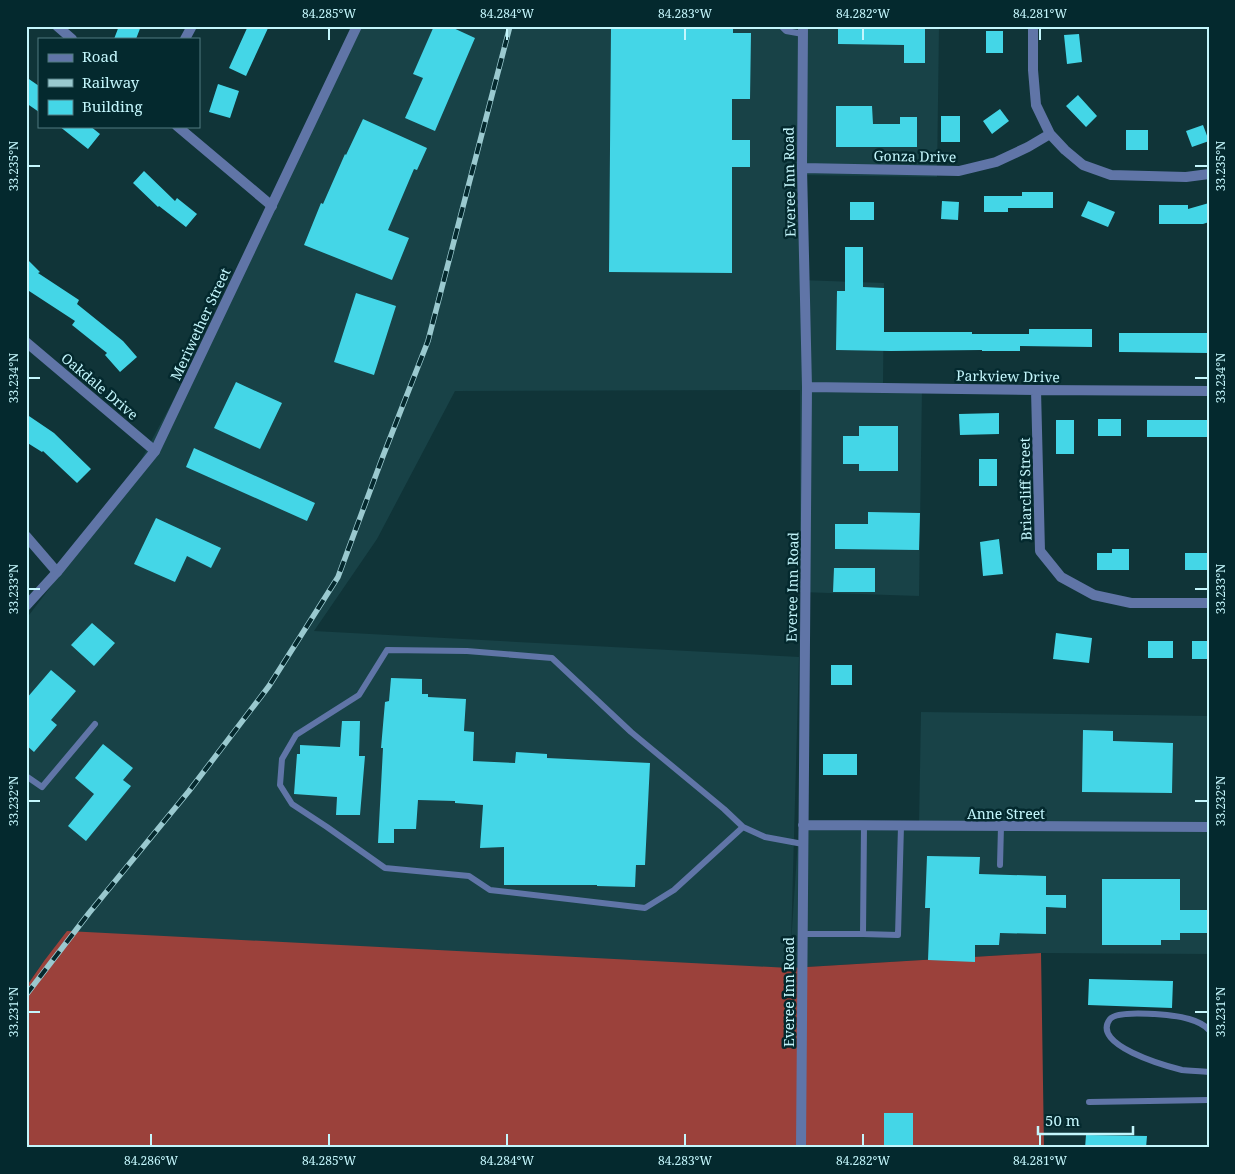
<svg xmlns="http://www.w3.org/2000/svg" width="1235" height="1174" viewBox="0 0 1235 1174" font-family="'Noto Serif',serif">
	<rect width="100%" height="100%" fill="#103438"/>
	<path fill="#184247" d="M352 26H939L937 177 801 175 800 280 884 283 883 384 922 388 919 596 800 592V390L455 391 377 539 314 631 799 657 791 944 799 824 919 827 921 712 1209 716V954L1041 953 790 968 44 961 26 987V619L126 488 220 313Z"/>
	<path fill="#9b413b" d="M67 931 790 968 1041 953 1044 1148H26V987L44 961Z"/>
	<path fill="#44d6e7" d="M119 26H141L136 39H114Z
		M248 26H269L246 76 229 68Z
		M434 26H449L475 38 435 131 405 118 423 78 413 74Z
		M611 26H733V33H751L750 99H732V140H750V167H732V273L609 272Z
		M838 26H925V63H904V45L838 44Z
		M986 31H1003V53H986Z
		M1079 34 1082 62 1067 64 1064 35Z
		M26 77 39 86V112L26 103Z
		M218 84 239 91 230 118 209 112Z
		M1078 95 1097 116 1086 127 1066 106Z
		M836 106H872L873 124H900V117H917V147H836Z
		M1000 109 1009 121 992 134 983 121Z
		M941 116H960V142H941Z
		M363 119 427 148 417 170 414 169 388 230 409 238 392 280 304 245 321 203 323 204 345 154 346 155Z
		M1203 125 1209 141 1192 147 1186 131Z
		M59 126H90L100 134 88 149Z
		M1126 130H1148V150H1126Z
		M144 171 175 201 177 198 197 214 186 227 159 206 158 207 133 183Z
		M1022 192H1053V208H1008V212H984V196H1022Z
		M942 201 959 202 958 220 941 219Z
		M1088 201 1115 212 1108 227 1081 216Z
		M850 202H874V220H850Z
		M1209 203V222L1203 224H1159V205H1188V209Z
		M845 247H863V287L884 288V332H972V334H1029V329H1092V347L1020 346V351H982V350L891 351 836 350 837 291H845Z
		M26 258 40 272 38 273 79 300 77 304 123 341 137 357 120 372 105 355 107 353 72 325 75 321 26 289Z
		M356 293 396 306 374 375 334 362Z
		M1119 333H1209V353L1119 352Z
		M236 382 282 403 260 449 214 428Z
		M999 413V434L960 435 959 414Z
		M26 414 54 433 91 469 77 483 43 451 42 452 26 442Z
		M1098 419H1121V436H1098Z
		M1056 420H1074V454H1056Z
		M1147 420H1209V437H1147Z
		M859 426H898V471H859V464H843V436H859Z
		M194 448 315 503 307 521 186 467Z
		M979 459H997V486H979Z
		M868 512 920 513 919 550 835 549V524H868Z
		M156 518 221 548 211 568 187 556 175 582 134 564Z
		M999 539 1003 574 983 576 980 542Z
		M1112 549H1129V570H1097V553H1112Z
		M1185 553H1208V570H1185Z
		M834 568H875V592H833Z
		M92 623 115 643 94 666 71 645Z
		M1056 633 1092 638 1089 663 1053 659Z
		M1148 641H1173V658H1148Z
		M1192 641H1209V659H1192Z
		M831 665H852V685H831Z
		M51 670 76 691 51 720 57 725 34 752 26 745V699Z
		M391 678 422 679V694H428V697L466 699 464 731 474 732 473 761 515 763 516 752 547 754V758L650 763 645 865H636L635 887 597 886V885H504V847L480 848 483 805 455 803V801L418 800 416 829H394V843H378L383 748H381L385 702 389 701Z
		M342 721H360L359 756H365L360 815H336L337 797 294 794 297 754H300V745L340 747Z
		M1083 730 1113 731V741L1173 743 1172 793 1082 792Z
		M103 744 133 768 123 780 131 786 86 841 68 826 94 794 75 778Z
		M823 754H857V775H823Z
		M927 856 980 857 979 874 1046 876V895H1066V908L1046 907V934L1000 933 999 945H975V962L928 960 930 908H925Z
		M1102 879H1180V910H1209V933H1180V940H1161V945H1102Z
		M1089 979 1173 981 1172 1008 1088 1005Z
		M884 1113H913V1148H884Z
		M1086 1135 1147 1136 1146 1148H1085Z"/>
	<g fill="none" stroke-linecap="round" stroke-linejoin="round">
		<path stroke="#6075a7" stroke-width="6" d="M781 26 786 31 803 34
			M26 776 42 787 95 724
			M743 827 674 890 645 908 490 890 469 876 385 868 327 827 292 804 280 785 282 759 296 735 359 695 387 650 467 651 552 658 631 732 724 809 743 827 765 837 803 844
			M1000 865 1001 826
			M802 934H863L864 826
			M863 934 898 935 901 826
			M1209 1030C1204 1024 1196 1021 1189 1019 1176 1015 1119 1009 1110 1019 1090 1045 1166 1066 1182 1070 1191 1071 1200 1071 1209 1072
			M1089 1102 1209 1100"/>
		<path stroke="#6075a7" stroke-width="10" d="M57 26 72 39
			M1033 26V70L1036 105 1050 134 1065 150 1083 165 1111 175 1186 177 1209 174
			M185 39 192 26
			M177 126 272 206
			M802 168 959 171 996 162 1028 147 1050 134
			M26 342 155 451
			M807 387 1036 390 1209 391
			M1036 390 1040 551 1061 577 1094 595 1131 603H1209
			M26 536 57 572
			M803 825 1209 827
			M801 1148 807 387 802 168 803 26"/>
		<path stroke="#6075a7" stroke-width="10" d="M26 606 57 572 155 451 357 26"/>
		<defs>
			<path id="rail" d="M26 995 89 913 189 791 269 686 338 577 383 456 428 341 510 26"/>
		</defs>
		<use href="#rail" stroke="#9ac9cf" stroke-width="5.5"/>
		<use href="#rail" stroke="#04292e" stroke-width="4" stroke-dasharray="11" stroke-linecap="butt"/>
	</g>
	<path fill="none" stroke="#c4f6fc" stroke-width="2" d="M329 28V40M507 28V40M685 28V40M863 28V40M1040 28V40M28 166H40M1195 166H1208M28 378H40M1195 378H1208M28 589H40M1195 589H1208M28 801H40M1195 801H1208M28 1012H40M1195 1012H1208M151 1134V1146M329 1134V1146M507 1134V1146M685 1134V1146M863 1134V1146M1040 1134V1146"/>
	<g text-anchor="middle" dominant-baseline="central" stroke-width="5" stroke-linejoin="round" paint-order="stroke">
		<g font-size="14" fill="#c4f6fc" stroke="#04292e">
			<text transform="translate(915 156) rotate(1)">Gonza Drive</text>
			<text transform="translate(789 182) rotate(-91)">Everee Inn Road</text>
			<text transform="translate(200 324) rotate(-65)">Meriwether Street</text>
			<text transform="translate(1008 376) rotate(1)">Parkview Drive</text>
			<text transform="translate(100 386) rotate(40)">Oakdale Drive</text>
			<text transform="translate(1025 489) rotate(-91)">Briarcliff Street</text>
			<text transform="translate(792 587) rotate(-89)">Everee Inn Road</text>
			<text x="1006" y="813">Anne Street</text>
			<text transform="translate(788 992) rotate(-90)">Everee Inn Road</text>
		</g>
	</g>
	<rect width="1235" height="1174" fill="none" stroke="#04292e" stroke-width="55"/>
	<rect x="38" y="38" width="162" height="90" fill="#04292e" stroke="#517b80"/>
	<rect x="48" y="54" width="25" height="8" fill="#6075a7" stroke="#517b80"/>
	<text x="82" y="62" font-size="15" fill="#c4f6fc">Road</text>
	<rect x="48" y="79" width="25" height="8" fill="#9ac9cf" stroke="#517b80"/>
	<text x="82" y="88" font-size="15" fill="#c4f6fc">Railway</text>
	<rect x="48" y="100" width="25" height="15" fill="#44d6e7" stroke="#517b80"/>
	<text x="82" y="112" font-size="15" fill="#c4f6fc">Building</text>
	<path d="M1038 1126v8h95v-8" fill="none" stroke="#c4f6fc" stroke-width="2.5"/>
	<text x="1045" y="1126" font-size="15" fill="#c4f6fc" stroke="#04292e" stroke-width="4" paint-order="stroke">50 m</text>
	<rect x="28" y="28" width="1180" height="1118" fill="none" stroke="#c4f6fc" stroke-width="2"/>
	<g font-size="12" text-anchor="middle" fill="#c4f6fc">
		<text x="329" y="18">84.285°W</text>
		<text x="507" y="18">84.284°W</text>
		<text x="685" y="18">84.283°W</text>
		<text x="863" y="18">84.282°W</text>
		<text x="1040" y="18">84.281°W</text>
		<text transform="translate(14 166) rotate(-90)" y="4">33.235°N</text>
		<text transform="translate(1221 166) rotate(-90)" y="4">33.235°N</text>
		<text transform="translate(14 378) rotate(-90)" y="4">33.234°N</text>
		<text transform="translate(1221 378) rotate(-90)" y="4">33.234°N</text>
		<text transform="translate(14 589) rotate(-90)" y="4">33.233°N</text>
		<text transform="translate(1221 589) rotate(-90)" y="4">33.233°N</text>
		<text transform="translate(14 801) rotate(-90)" y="4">33.232°N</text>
		<text transform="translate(1221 801) rotate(-90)" y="4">33.232°N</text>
		<text transform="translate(14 1012) rotate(-90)" y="4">33.231°N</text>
		<text transform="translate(1221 1012) rotate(-90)" y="4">33.231°N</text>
		<text x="151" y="1165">84.286°W</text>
		<text x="329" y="1165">84.285°W</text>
		<text x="507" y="1165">84.284°W</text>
		<text x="685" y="1165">84.283°W</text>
		<text x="863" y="1165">84.282°W</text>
		<text x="1040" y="1165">84.281°W</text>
	</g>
</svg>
